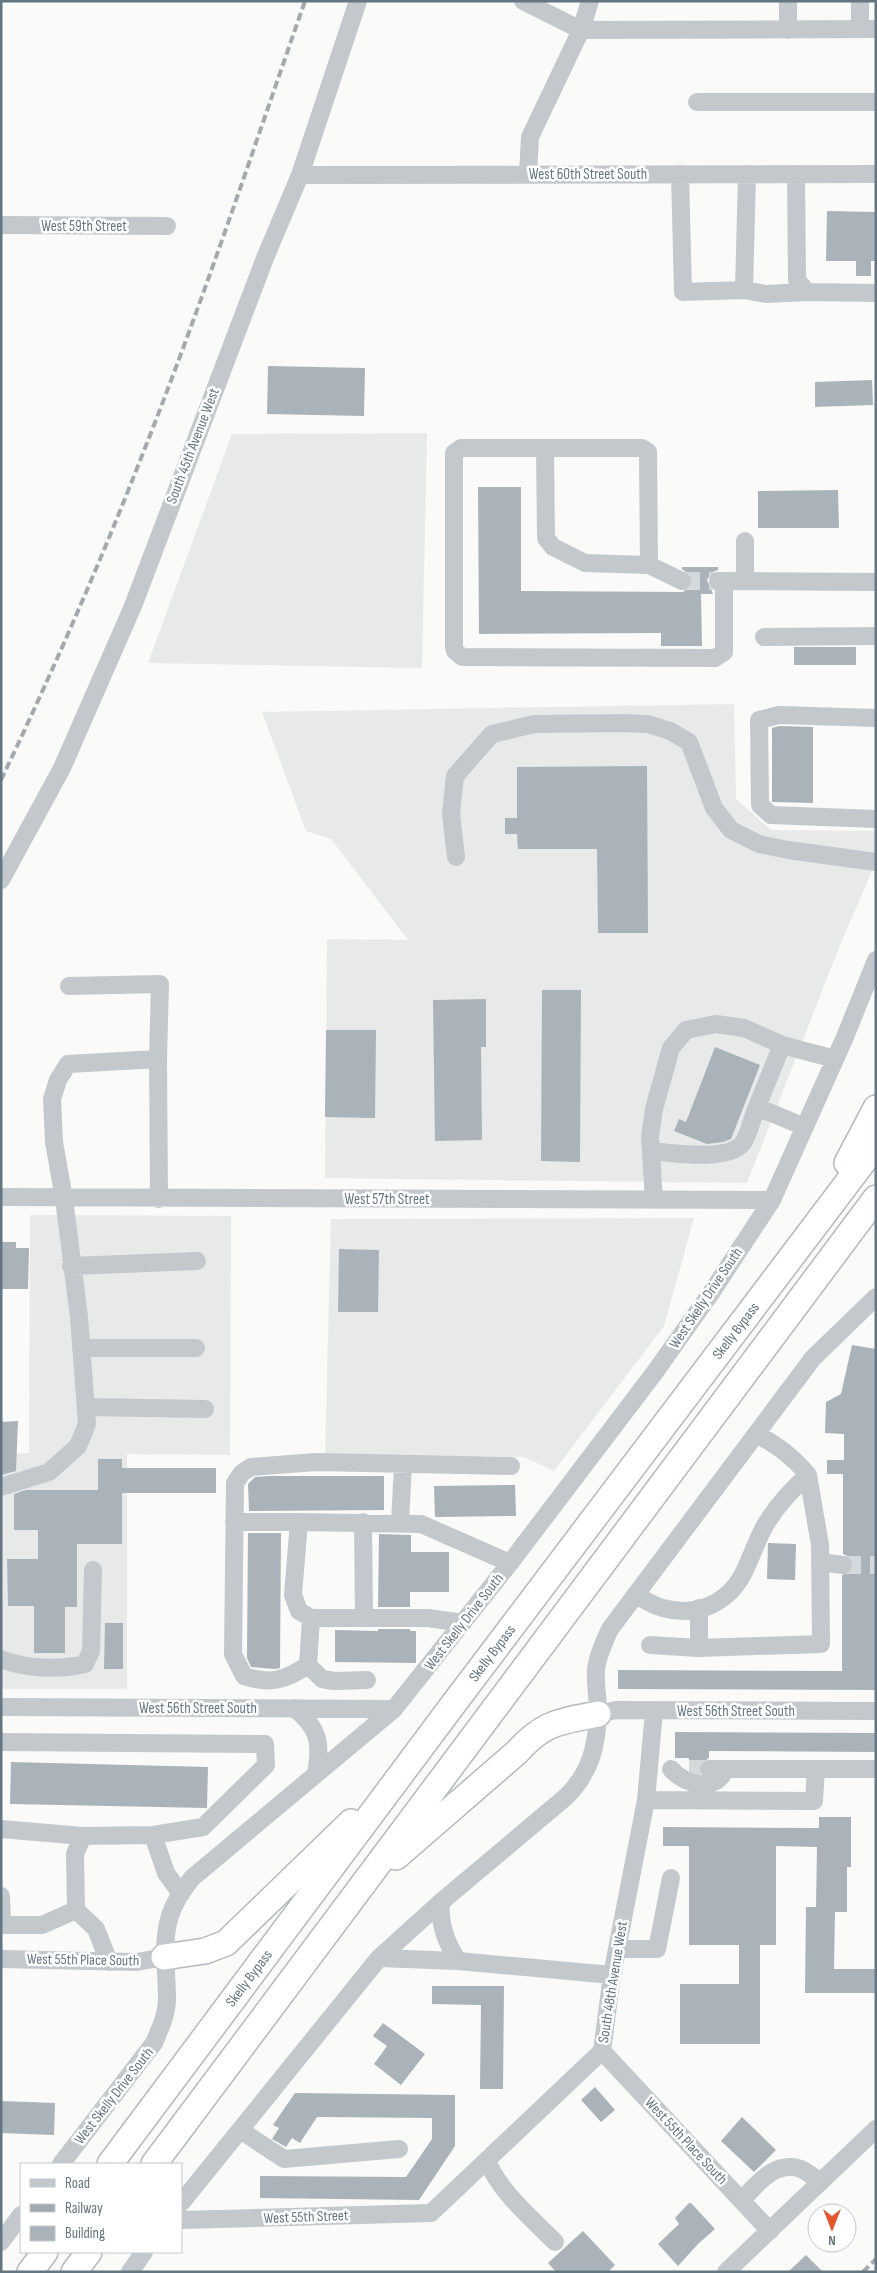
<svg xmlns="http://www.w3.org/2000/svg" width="877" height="2273" viewBox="0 0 877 2273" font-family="'Sofia Sans Condensed',sans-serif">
	<rect width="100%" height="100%" fill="#fafaf8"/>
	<path fill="#e8e9e9" d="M427 433 422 668 148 663 232 434Z
		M734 704 736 799 771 830 876 831V862L840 945 747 1183 325 1178 327 939 408 940 331 839 306 831 262 712Z
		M30 1215 231 1216 230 1455 127 1454V1689H1V1454L29 1453Z
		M694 1218 664 1326 554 1471 524 1457 325 1455 331 1219Z"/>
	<path fill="#aab3b9" d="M827 211 876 212V261H871V276H856V261H826Z
		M268 366 365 368 364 416 267 414Z
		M872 380 873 405 815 407V382Z
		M478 487H521V591L683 592 691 586 692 580 690 575 682 569V567H718V570L712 572 707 580 713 594H701L702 646H661V633L479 634Z
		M838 490 839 528H758V491Z
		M794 647H856V665H794Z
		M779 726 813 727V803L772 802V728Z
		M647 766 648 933H598L597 849H518L517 834H505V818H517V767Z
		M542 990H581L580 1162 541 1161Z
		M486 999V1047H481L482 1140 435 1141 433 1000Z
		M326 1030H376L375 1118 325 1117Z
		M715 1047 760 1065 731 1139 723 1142 707 1144 674 1131 679 1119 686 1122Z
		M1 1242H16V1248H29L28 1289H1Z
		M339 1249 379 1250 378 1312H338Z
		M852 1345 876 1349V1690L618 1689V1670L842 1671V1575L851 1572 854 1566 850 1557 843 1554V1474H827V1460H844V1434L825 1433 826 1402 841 1394Z
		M18 1421 16 1471 1 1475V1422Z
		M98 1459H122V1468H216V1493H122V1544H77V1607H65V1653H34V1606H8L7 1559H38V1530H14V1494L26 1490H98Z
		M270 1476H384V1510L249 1511 248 1484 255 1477Z
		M515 1485 516 1516 435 1517 434 1486Z
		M248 1533H281L280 1668 275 1669 251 1667 247 1658Z
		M379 1534 411 1535V1552H449V1592H410V1607H378Z
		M768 1543 796 1544 795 1580 767 1579Z
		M105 1623H123V1669H104Z
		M378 1629H410V1631H416V1663L335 1662V1630L378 1631Z
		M675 1732 876 1733V1752L709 1751V1758L700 1764 699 1773 689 1770V1758H675Z
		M11 1762 208 1767 207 1808 10 1804Z
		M819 1817H851V1867H847V1912H835L834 1969H876V1993H805L806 1907H816L817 1847 776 1846V1945H760V2044H680V1984H739V1945H689V1846H663V1827L819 1828Z
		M432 1986H504L503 2089H480L481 2005 432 2004Z
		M383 2023 425 2054 401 2085 374 2064 387 2046 373 2036Z
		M595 2087 615 2110 601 2122 581 2100Z
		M295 2093 455 2095V2146L419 2200 260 2198V2176L406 2177 432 2139V2118L317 2117 300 2143 292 2138 286 2147 272 2139 279 2128 273 2125Z
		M1 2101 55 2103 54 2135 1 2133Z
		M742 2117 776 2150 754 2172 721 2141Z
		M689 2203H691L715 2229 698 2244 678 2266 658 2244 679 2224 675 2218Z
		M583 2231 615 2265 608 2272H556L548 2263Z
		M806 2255 823 2272H788Z"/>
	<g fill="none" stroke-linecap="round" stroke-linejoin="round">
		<path stroke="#d5d9db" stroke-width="18" stroke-dasharray="18 9" stroke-linecap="butt" d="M682 581H718
			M843 1565H876
			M689 1769H709"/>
		<defs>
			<g id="highway">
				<path d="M847 1163 876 1108"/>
				<path d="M396 1857 516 1753C544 1722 558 1722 598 1714"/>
				<path d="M164 1957 205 1951 226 1943 351 1822"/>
				<path id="s1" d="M110 2164 455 1702 876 1145"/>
				<path d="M154 2164 876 1198"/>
				<path d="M30 2272 45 2252"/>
				<path d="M74 2272 89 2252"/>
			</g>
		</defs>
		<use href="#highway" stroke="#b4b9bd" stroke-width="28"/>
		<path stroke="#c3c8cc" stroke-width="18" d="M523 1 581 30 590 1
			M788 1V30
			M860 1V29
			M697 102H876
			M528 174 530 137 581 30 876 29
			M680 174 683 292 744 290
			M747 174 744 290 766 294 807 292
			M796 174 797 280 807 292 876 293
			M300 175 876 174
			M1 225 167 226
			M545 448H642L648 452 649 565
			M745 541V581
			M682 581 649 565 585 563 553 547 546 538 545 448H461L454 453V647L455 651 462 657 715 658 724 652V581
			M718 581 876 582
			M764 637 876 636
			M876 718 779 715 759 720 760 805 771 815 876 819
			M456 857 451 814 455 776 492 734 534 724 621 723 648 724 670 731 689 742 714 808 731 830 759 844 788 850 876 862
			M1 880 62 768 133 606 265 258 300 175 358 1
			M782 1045 756 1109 769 1112 805 1127
			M158 1059 159 1199
			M651 1151C673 1153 728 1162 743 1143 749 1134 752 1119 756 1109
			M1 1197 772 1200
			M654 1200 650 1137 654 1109 671 1048 686 1030 716 1024 744 1028 782 1045 835 1059
			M71 1266 197 1261
			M81 1348H196
			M86 1407 205 1409
			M1 1487 49 1472 78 1446 87 1424 79 1317 64 1199 54 1142 52 1099 58 1080 68 1064 158 1059 160 984 69 986
			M234 1522H299
			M363 1522 364 1618
			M400 1523 403 1464
			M820 1562 843 1565
			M635 1595C644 1599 653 1606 663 1608 698 1618 730 1602 745 1570 751 1557 756 1544 762 1531 773 1510 790 1491 808 1475 792 1456 777 1445 756 1434
			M699 1608V1648
			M311 1618 308 1665 322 1679 334 1681 367 1680
			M463 1623 428 1618H311L299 1611 293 1595 299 1522 421 1524 510 1563
			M650 1645 699 1648 821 1644 820 1545 808 1475
			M1 1659C26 1669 59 1670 85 1664L91 1651 93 1570
			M308 1665C286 1680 270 1685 244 1676L233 1654 235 1483 242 1473 251 1467 316 1462 511 1466
			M1 1707 394 1709
			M294 1708C318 1727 322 1742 316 1773
			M598 1714 616 1710 876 1711
			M1 1742 265 1744 266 1765 203 1827 153 1835
			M671 1769C685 1785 715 1793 725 1770
			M709 1769H876
			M646 1800 814 1801 816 1769
			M1 1829 83 1836
			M1 1896 2 1925H42L76 1910
			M441 1902C439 1924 446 1942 458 1961
			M617 1949H657L671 1878
			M379 1958 458 1961 612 1975
			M1 1959 137 1962 164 1957
			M109 1962 96 1929 76 1910 75 1854 83 1836 153 1835 166 1873 181 1894
			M602 2051 770 2231
			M240 2130 284 2159 399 2149
			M487 2160C498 2190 532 2219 555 2242
			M61 2164 154 2043C160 2029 167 2014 167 1999 167 1966 159 1930 177 1900 181 1892 187 1885 192 1878L394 1709 510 1563 655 1372 711 1293 772 1200 845 1037 876 960
			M742 2200C757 2184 775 2160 801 2169 807 2172 815 2178 821 2182
			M181 2203 379 1958 441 1902 567 1796C591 1771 597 1746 598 1712 598 1698 595 1683 596 1669 598 1655 604 1642 610 1629L813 1358 876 1297
			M181 2220 431 2213 602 2051 612 1975 646 1800 654 1711
			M1 2242 21 2215
			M130 2272 144 2252
			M726 2272 876 2129"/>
		<use href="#highway" stroke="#fff" stroke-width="25"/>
		<path stroke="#a2aab0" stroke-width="4" stroke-dasharray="8 4" stroke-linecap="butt" d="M1 780C53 671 101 561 145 448 203 301 253 150 305 1
			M863 2272 876 2259"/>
	</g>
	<g text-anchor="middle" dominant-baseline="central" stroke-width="5" stroke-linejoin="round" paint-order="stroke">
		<g font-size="15" fill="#657683" stroke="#fff">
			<text x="588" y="174">West 60th Street South</text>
			<text x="84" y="226">West 59th Street</text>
			<text transform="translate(193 446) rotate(-69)">South 45th Avenue West</text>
			<text x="387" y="1199">West 57th Street</text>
			<text transform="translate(706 1298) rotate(-56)">West Skelly Drive South</text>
			<text stroke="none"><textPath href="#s1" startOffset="1042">Skelly Bypass</textPath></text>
			<text transform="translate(464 1622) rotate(-52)">West Skelly Drive South</text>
			<text stroke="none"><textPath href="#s1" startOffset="638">Skelly Bypass</textPath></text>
			<text x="198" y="1708">West 56th Street South</text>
			<text x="736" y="1711">West 56th Street South</text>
			<text transform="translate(83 1960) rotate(1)">West 55th Place South</text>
			<text stroke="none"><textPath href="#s1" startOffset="232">Skelly Bypass</textPath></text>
			<text transform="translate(613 1982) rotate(-81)">South 48th Avenue West</text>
			<text transform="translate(114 2096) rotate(-52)">West Skelly Drive South</text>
			<text transform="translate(686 2141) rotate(47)">West 55th Place South</text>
			<text transform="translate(306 2217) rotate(-2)">West 55th Street</text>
		</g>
	</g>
	<rect width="877" height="2273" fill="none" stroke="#657683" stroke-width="5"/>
	<rect x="20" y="2163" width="162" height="90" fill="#ffffff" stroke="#c1c8cd"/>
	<rect x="30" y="2179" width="25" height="8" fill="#c3c8cc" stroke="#c1c8cd"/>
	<text x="65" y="2188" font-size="15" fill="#657683">Road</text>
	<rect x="30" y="2204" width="25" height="8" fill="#a2aab0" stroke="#c1c8cd"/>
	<text x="65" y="2213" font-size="15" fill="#657683">Railway</text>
	<rect x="30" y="2226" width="25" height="15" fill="#aab3b9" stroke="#c1c8cd"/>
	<text x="65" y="2238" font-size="15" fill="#657683">Building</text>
	<g transform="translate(832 2228) rotate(180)"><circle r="24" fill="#ffffff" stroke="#c1c8cd"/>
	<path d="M0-4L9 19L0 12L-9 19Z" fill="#e4572e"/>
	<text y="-8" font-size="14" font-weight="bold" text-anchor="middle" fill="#657683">N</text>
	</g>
</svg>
